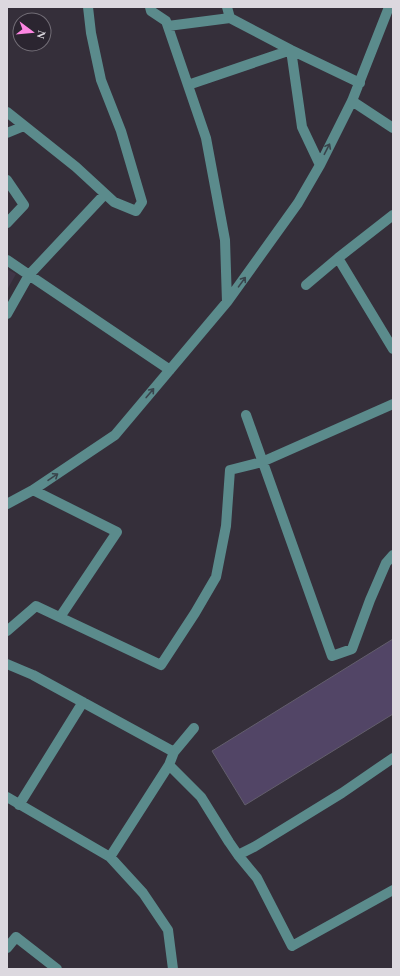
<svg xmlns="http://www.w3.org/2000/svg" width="400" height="976" viewBox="0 0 400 976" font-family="'Times New Roman',serif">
	<rect width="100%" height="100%" fill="#352f3a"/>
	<path fill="#403647" d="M7 269 16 274 7 290Z"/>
	<path fill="#524566" stroke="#635e6c" d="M393 639V714L245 805 212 751Z"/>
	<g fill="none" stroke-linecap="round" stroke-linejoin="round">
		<path stroke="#5b8b8c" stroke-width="10" d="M150 7 151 11 166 21 206 138 225 240 227 302
			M230 18 291 50 360 83
			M168 26 230 18 227 7
			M291 50 302 127 320 165
			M188 85 291 50
			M352 101 393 128
			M7 112 76 167 114 202 136 211 142 202 121 131 101 80 91 33 88 7
			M7 133 24 126
			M7 180 24 205 7 223
			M338 258 393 349
			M7 260 29 275 170 370
			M306 285 338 258 393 215
			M7 314 29 275 105 194
			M246 415 332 656 352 649 370 600 386 563 393 555
			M33 490 117 532 60 617
			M7 504 33 490 115 435 227 302 298 203 320 165 352 101 389 7
			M7 631 36 606 161 665 195 613 216 577 226 526 230 470 262 462 393 404
			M7 664 33 675 174 752
			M169 765 201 797 229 842 238 855 257 878 292 946 393 890
			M7 797 110 857 143 893 168 930 173 969
			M19 805 83 702
			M238 855 254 847 342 793 393 758
			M110 857 169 765 174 752 194 728
			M7 948 16 937 57 969"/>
	</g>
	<defs><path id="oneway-shaft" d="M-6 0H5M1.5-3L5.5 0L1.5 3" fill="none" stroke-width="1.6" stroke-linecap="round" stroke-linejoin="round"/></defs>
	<g stroke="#39444c">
		<use href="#oneway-shaft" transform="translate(327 149) rotate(-63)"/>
		<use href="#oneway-shaft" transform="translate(242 282) rotate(-54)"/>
		<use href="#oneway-shaft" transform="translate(150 393) rotate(-50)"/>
		<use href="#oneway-shaft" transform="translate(53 477) rotate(-34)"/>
	</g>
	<rect width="400" height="976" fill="none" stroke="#dcd8df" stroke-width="16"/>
	<g transform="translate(32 32) rotate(106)"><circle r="19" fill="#2b2530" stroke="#726d76"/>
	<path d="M0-3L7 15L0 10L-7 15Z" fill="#fd86e2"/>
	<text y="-6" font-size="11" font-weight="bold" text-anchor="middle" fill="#dcd8df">N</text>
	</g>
</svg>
